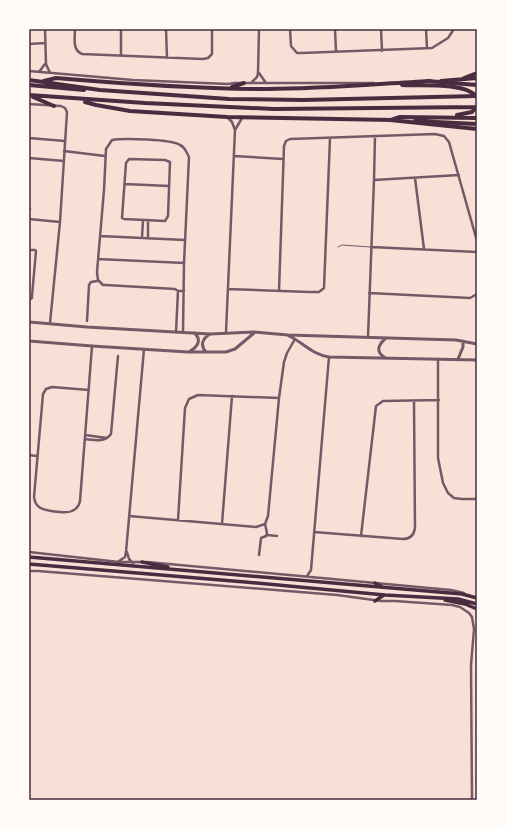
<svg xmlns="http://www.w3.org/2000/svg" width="506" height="829" viewBox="0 0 506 829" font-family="'Source Sans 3',sans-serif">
	<rect width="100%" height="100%" fill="#f7e1d7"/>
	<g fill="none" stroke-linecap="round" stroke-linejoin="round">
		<path stroke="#755966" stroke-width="1" d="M338 247 342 245 370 247"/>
		<path stroke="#755966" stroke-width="2.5" d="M45 29 46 64 50 73
			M75 29C75 38 72 50 82 54L203 59 208 58 212 54V29
			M121 29V56
			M166 29 167 58
			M290 29 291 46 297 53H302L432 48 448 38 454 29
			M335 29 336 52
			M381 29 382 51
			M426 29 427 48
			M29 44 45 43
			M29 71 133 80 228 84 235 83H374
			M39 72 45 64
			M259 73 266 83
			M252 82 257 77 258 73 259 29
			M29 104 61 106 65 108 67 112 60 222 50 323
			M227 117 232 122 235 130
			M29 138 65 141
			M64 151 105 156
			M234 156 283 159
			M29 158 64 161
			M129 159 165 160 170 162 168 216 165 221 124 219 122 218 126 163Z
			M415 178 424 249
			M374 180 459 175
			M125 184 169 186
			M29 209H30
			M29 219 60 222
			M148 220V238
			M100 236 185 240
			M142 238 143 220
			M371 247 477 252
			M29 250H35L36 251 32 296V298L29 300
			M98 259 184 263
			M98 280 97 272 104 190 106 149 112 140C123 138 172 139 180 145 185 147 187 153 189 157L184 263 183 332
			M98 280 103 285H106L175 289 178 291H184
			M228 289 309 292H319L324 288 330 138
			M279 291 284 146 286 141 290 139 435 134 444 136 449 142 477 241
			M369 293 470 298 477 294
			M87 321 89 285 91 282 97 281 98 280
			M176 332 178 291
			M226 332 235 130 242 118
			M368 337 374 180 375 136
			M438 359V458L443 483 448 493 454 498 462 499H477
			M89 390 52 387 46 389 43 394 34 497C35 501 35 504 38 506 42 511 66 514 72 511 77 509 79 506 80 501 84 449 88 398 92 346
			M85 435 107 438
			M85 439C94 440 105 443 111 434L118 356
			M29 455 37 456
			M129 516 256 527 265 524 268 516 279 398 284 362 287 353 295 339
			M178 520 185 408 189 399 198 395 279 398
			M222 524 232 396
			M314 532 403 539C410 539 414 535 415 528L414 401
			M267 535 277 536
			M361 536 376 406 383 401 439 400
			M29 552 119 562H142
			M127 552 129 559 133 563
			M259 555 261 538 266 536 267 533 265 524
			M119 561 125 557 126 552 144 349
			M147 562 451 590 464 593
			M29 571H38L337 595 381 601H395L452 605 460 607 469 613 472 617 474 629 471 665 472 800
			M307 576 311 570 329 357"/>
		<path stroke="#755966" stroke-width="3" d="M29 322 87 327 210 334 254 332 288 335 456 340 477 344
			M289 336C304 343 311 354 329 357L477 360
			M29 341 92 346 188 352H226L235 349 254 333
			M190 351C198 347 202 339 194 333
			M206 352C200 345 202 339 210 334
			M384 357C375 351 379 344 386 338
			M458 359 463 347V341"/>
		<path stroke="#4a2c40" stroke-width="3.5" d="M29 557 462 594 477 598
			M142 562 168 567
			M29 564 245 582 385 595 458 599 477 604
			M375 583 381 586
			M445 600 465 604 477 609
			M375 601 384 595"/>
		<path stroke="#4a2c40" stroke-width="4" d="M464 78 477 73
			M29 80 100 90 229 99 303 100 477 96
			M44 81 56 78C126 84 197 89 267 89 321 89 376 84 430 81
			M441 81 477 78
			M29 85 84 90
			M402 85C420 86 464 82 476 96
			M232 87 244 83
			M29 95 145 103 274 109 477 107
			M33 97 54 106
			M85 102 96 105 130 111 227 117 393 120
			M457 115 472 112 477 106
			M391 120 400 117 477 118
			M415 121 477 124"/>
		<path stroke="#4a2c40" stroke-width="4" d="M427 81 477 85
			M390 120 477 129"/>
	</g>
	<rect width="506" height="829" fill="none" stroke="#fffaf5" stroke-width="60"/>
	<rect x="30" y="30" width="446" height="769" fill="none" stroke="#4a2c40" stroke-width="1.5"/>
</svg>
